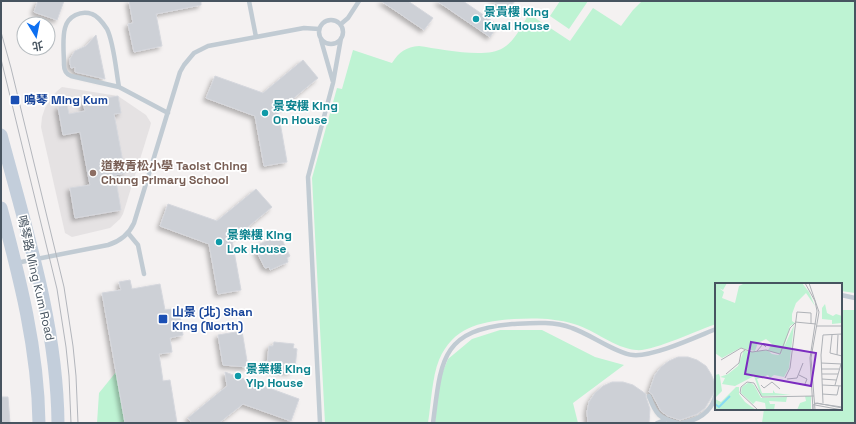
<svg xmlns="http://www.w3.org/2000/svg" width="856" height="424" viewBox="0 0 856 424" font-family="'Space Grotesk','Noto Sans TC',sans-serif">
	<defs>
		<filter id="shadow"><feDropShadow dx="-3" dy="3" stdDeviation="2" flood-color="#0004"/></filter>
	</defs>
	<rect width="100%" height="100%" fill="#f4f1f1"/>
	<path fill="#e5e2e3" d="M62 87 118 96 146 115 151 123 150 127 123 214 120 219 110 228 72 237 65 233 41 127 42 117 45 108 56 92Z"/>
	<path fill="#bef3d3" d="M560 1H588L569 29 550 16Z
		M642 1H855V293L841 291V284H716V324C698 330 652 352 636 350 614 348 595 330 574 324 554 318 535 318 514 319 481 322 454 326 439 360 432 377 431 404 428 423H325L312 178 337 88 342 89 353 50 392 63C399 52 406 47 419 46 440 49 486 59 503 48 515 41 522 25 529 14L570 41 593 8 621 26 633 10Z
		M841 310H855V423H762L764 409H841Z
		M500 330H542L595 357 624 365 573 403 578 423H435L436 388 448 359 472 339Z
		M116 372 125 423H97L99 393Z"/>
	<path fill="#cdd0d6" stroke="#d5d7dd" filter="url(#shadow)" d="M38 1H64L57 20 34 12Z
		M129 1H201V5L156 14 162 46 134 52 128 24 133 23Z
		M381 1H408L433 18 424 30Z
		M437 1H463L498 25 490 37Z
		M492 1H515L507 11Z
		M96 35 105 79 75 72V67L71 68 70 63V59L75 51 86 46Z
		M303 60 318 78 278 111 287 162 264 166 255 116 206 98 215 76 263 93Z
		M118 96 121 113 114 114 125 173 115 175 121 210 75 218 70 188 90 185 80 132 63 135 58 107 67 105 69 114 85 111 83 102Z
		M256 189 272 207 232 240 241 290 218 294 209 244 160 226 168 204 217 221Z
		M276 236 278 240 281 238 290 256 287 258 288 262 270 270 269 267 265 268 256 250 260 249 258 245Z
		M130 280 132 289 160 284 165 310 179 308 183 335 170 338 172 352 159 354 163 381 170 380 177 423H125L102 293 121 290 119 282Z
		M242 331 248 367 223 365 218 335Z
		M274 342 294 344 293 348 297 349 295 368H291V372L271 370V366L267 365 269 346H273Z
		M678 357H688L697 360 706 366 711 374 715 383V391L705 408 697 414 680 420 668 416 661 411 652 394 649 392 655 375 661 367 669 361Z
		M225 372 299 399 291 421 243 404 219 423H192L188 418 227 386Z
		M612 382H623L633 385 646 394V397L650 409 649 423H588L587 412 589 402 595 393 603 386Z
		M1 397H8L10 423H1Z"/>
	<g fill="none" stroke-linecap="round" stroke-linejoin="round">
		<path stroke="#c1cbd3" stroke-width="4.5" d="M249 1 256 37
			M319 32a12 12 0 1 1 24 0a12 12 0 1 1-24 0Z
			M341 24 348 18 359 1
			M321 40 333 82
			M119 87C116 71 114 43 107 29 103 23 98 16 92 14 81 10 68 16 65 28 62 39 64 53 64 65 64 71 66 74 71 76L119 87 168 113
			M128 233 138 245 144 274
			M16 263 108 245C121 241 129 234 134 223L180 72 184 65 194 53 208 46 304 28 319 29
			M841 295 855 298
			M649 396C656 415 659 418 678 423
			M320 423 308 177 333 83 341 38
			M433 423C441 362 440 330 512 324 532 323 553 321 572 328 590 334 617 354 633 355 653 357 696 337 716 329
			M657 423 665 420
			M682 423C699 420 712 412 716 394"/>
		<path stroke="#c3cedb" stroke-width="13" d="M1 135C26 229 57 324 58 423
			M1 208C20 279 38 349 39 423"/>
		<path stroke="#b3b6bc" stroke-width="1" d="M1 32 11 68 64 287 73 346 76 376 78 423
			M1 59 57 289 66 347 69 376 71 423"/>
	</g>
	<g fill="#0f9aa8" stroke="#fff" stroke-width="1.5">
		<circle cx="476" cy="19" r="4"/>
		<circle cx="265" cy="113" r="4"/>
		<circle cx="219" cy="242" r="4"/>
		<circle cx="238" cy="376" r="4"/>
	</g>
	<g fill="#1a4fb4" stroke="#fff" stroke-width="1.5">
		<rect x="10" y="95" width="10" height="10" rx="2"/>
		<rect x="158" y="314" width="10" height="10" rx="2"/>
	</g>
	<circle fill="#8d6e63" stroke="#fff" stroke-width="1.5" cx="93" cy="173" r="4"/>
	<g text-anchor="middle" dominant-baseline="central" stroke-width="3.5" stroke-linejoin="round" paint-order="stroke">
		<g font-size="12" font-weight="bold" fill="#0d838f" stroke="#fff" text-anchor="start">
			<text x="484" y="12">景貴樓 King<tspan x="484" dy="14">Kwai House</tspan></text>
			<text x="273" y="106">景安樓 King<tspan x="273" dy="14">On House</tspan></text>
			<text x="227" y="235">景樂樓 King<tspan x="227" dy="14">Lok House</tspan></text>
			<text x="246" y="369">景業樓 King<tspan x="246" dy="14">Yip House</tspan></text>
		</g>
		<g font-size="12" font-weight="bold" fill="#164399" stroke="#fff" text-anchor="start">
			<text x="24" y="100">鳴琴 Ming Kum</text>
			<text x="172" y="312">山景 (北) Shan<tspan x="172" dy="14">King (North)</tspan></text>
		</g>
		<g font-size="12" font-weight="bold" fill="#785e54" stroke="#fff" text-anchor="start">
			<text x="101" y="166">道教青松小學 Taoist Ching<tspan x="101" dy="14">Chung Primary School</tspan></text>
		</g>
		<g font-size="12" fill="#475460" stroke="#fff">
			<text transform="translate(36 278) rotate(77)">鳴琴路 Ming Kum Road</text>
		</g>
	</g>
	<g transform="translate(715 283)">
		<rect width="127" height="127" fill="#f4f1f1"/>
		<path d="M0 0H12L8 7 4 5 9 9 7 15 20 20 24 3 30 0H87L94 9 100 23 91 10 81 20 77 31V38L80 40 75 43 69 64 79 42 74 85 69 94 59 92 55 95 53 92 42 96 47 110H58V107L60 110 76 112 46 113 39 93 20 103 7 101 10 95 5 94 7 108 0 115V92L4 91 5 94 13 91 23 83 29 67 36 69 52 67 57 71 63 72 67 70H59L53 67 57 61 51 56 43 60 40 68 25 65 7 75 0 70ZM110 21 112 30 118 33 121 31 127 33 126 40 117 41V37L107 36V25ZM34 99 39 102 46 115 72 114 71 119 54 118 55 121H60L59 127H51L50 120 41 118 38 121 26 110 27 104ZM21 104H24V111L30 119 41 127H0V116L6 119ZM90 113H96V127H82L85 120 91 118Z" fill="#bef3d3"/>
		<path fill="none" stroke="#88dbf2" stroke-width="2" d="M0 121 4 124 15 113"/>
		<path fill="none" stroke="#afb2b7" stroke-width="1" d="M90 0 100 18 102 28 95 75 98 127M94 0 104 29 96 75 100 127M82 29 96 30V41M80 39 101 41M102 43H127M117 52 115 70 127 73M42 68 48 61 51 64M122 72 123 52M6 77 26 65 37 69 51 67 65 71 75 45 80 40M106 80 127 81M106 86H124M11 91 24 80 26 70 30 67M107 91H123M84 92 92 96 90 101M70 95 75 85 82 29M72 96 82 95 88 80M107 96 121 97M46 102 49 105 57 99 65 106M107 102 127 103M120 102 126 81M107 111 122 112 124 103M99 120 127 124M108 120 106 72 108 52 127 51M100 122 127 127M43 127 25 110 26 104 32 99 39 100 47 114 99 113M98 127V122L102 120 127 125"/>
		<path fill="#7b2cbf" fill-opacity="0.15" stroke="#7b2cbf" stroke-width="2" d="M36 59 101 70 96 103 30 91Z"/>
		<rect width="127" height="127" fill="none" stroke="#475460" stroke-width="2"/>
	</g>
	<rect width="856" height="424" fill="none" stroke="#475460" stroke-width="4"/>
	<g transform="translate(36 36) rotate(170)"><circle r="19" fill="#ffffff" stroke="#b5bbbf"/>
	<path d="M0-3L7 15L0 10L-7 15Z" fill="#0d6ff1"/>
	<text y="-6" font-size="11" font-weight="bold" text-anchor="middle" fill="#475460">北</text>
	</g>
</svg>
